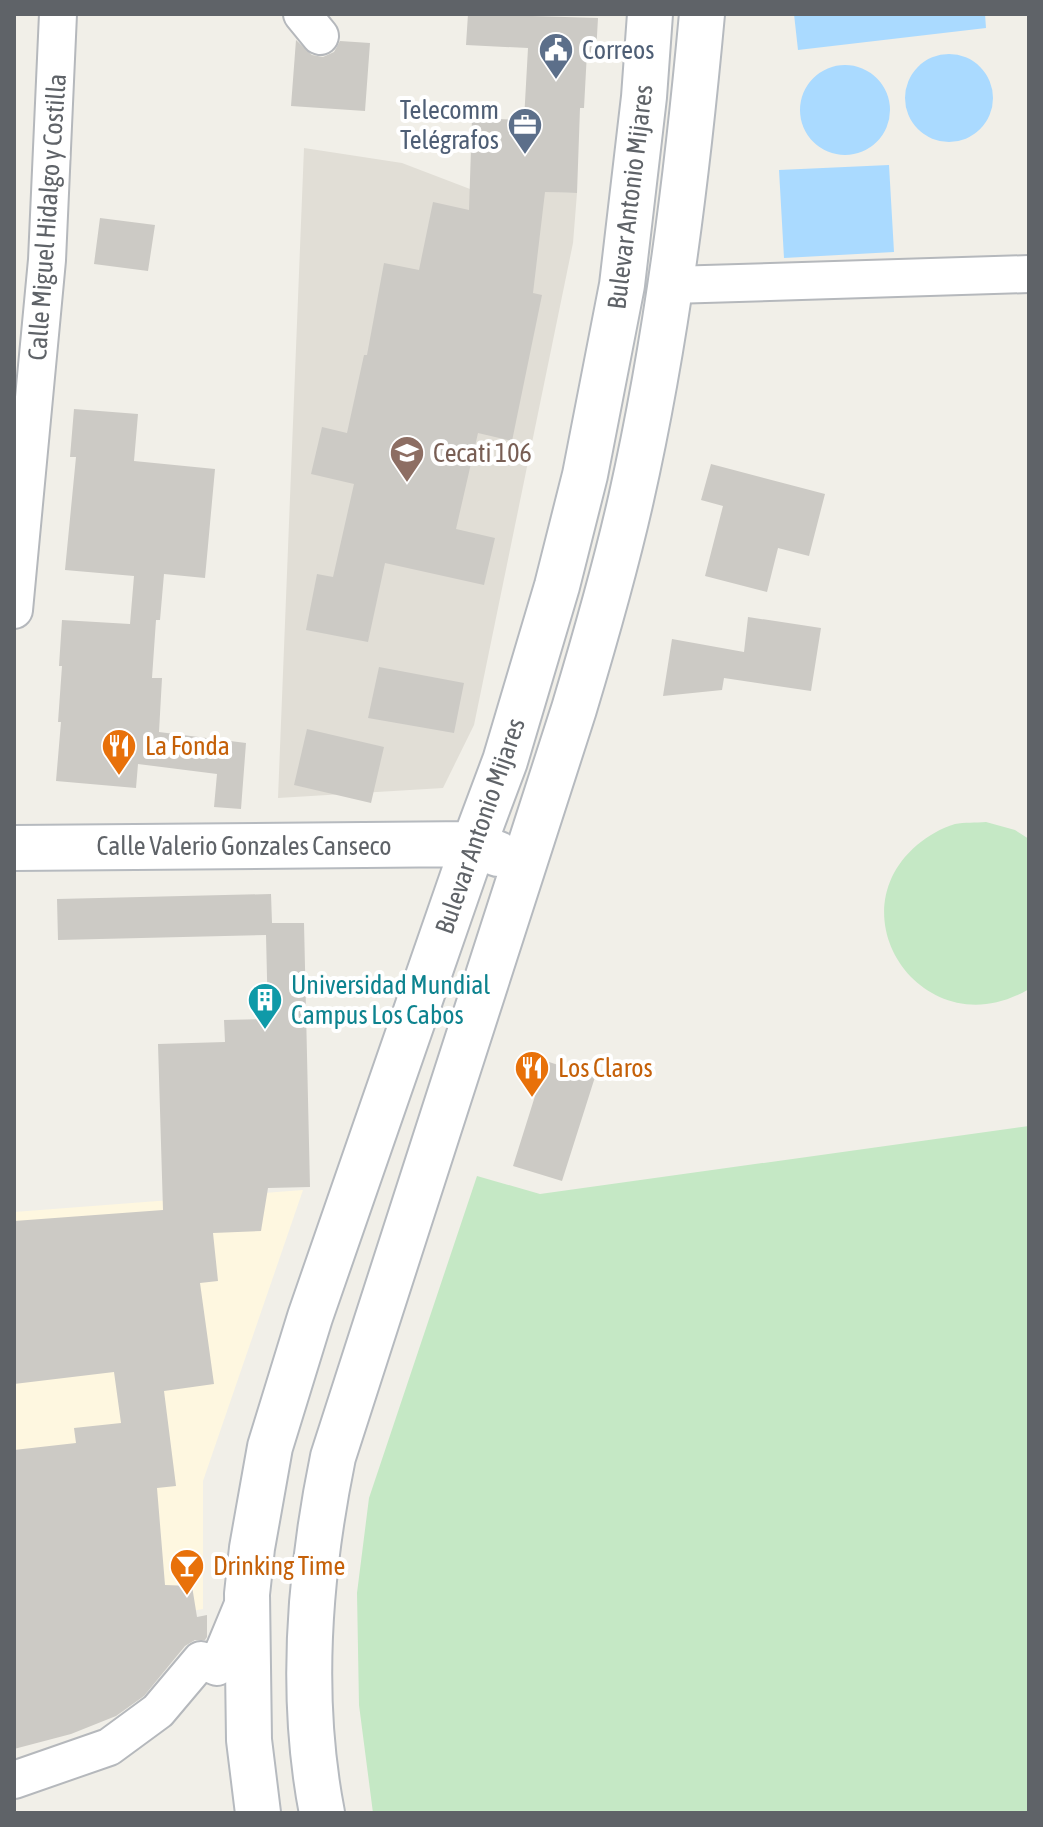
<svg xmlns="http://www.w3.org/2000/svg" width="1043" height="1827" viewBox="0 0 1043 1827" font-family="'Asap Condensed',sans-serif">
	<rect width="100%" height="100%" fill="#f1efe8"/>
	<path fill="#fef7e0" d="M303 1190 203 1481V1609L14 1642V1212Z"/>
	<path fill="#e1ded6" d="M304 148 402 163 470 189 577 193 573 243 474 725 443 788 278 798Z"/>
	<path fill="#c5e8c5" d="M986 822 1015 830 1029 839V989C927 1050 832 918 917 845 928 836 941 828 955 824 964 822 976 823 986 822Z
		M1029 1126V1813H373L359 1705 357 1593 369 1498 477 1176 540 1194Z"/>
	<path fill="#aadaff" d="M794 14H985L986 28 798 50Z
		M905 98a44 44 0 1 1 88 0a44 44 0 1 1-88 0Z
		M800 110a45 45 0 1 1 90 0a45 45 0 1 1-90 0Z
		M889 165 894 252 784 258 779 170Z"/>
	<path fill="#cccac5" d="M468 14 598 18 596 53 587 52 584 108H580L577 193 545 192 533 293 542 295 512 441 478 433 456 529 495 538 484 585 385 563 368 642 306 630 317 574 333 577 354 484 311 474 322 427 347 433 364 355H367L384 263 419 270 433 202 469 210 472 118 524 120 528 48 466 45Z
		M296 40 312 55 323 57 334 52 340 41 370 43 365 111 291 106Z
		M100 218 155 225 148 271 94 264Z
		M74 409 138 414 134 461 215 469 205 578 164 574 160 620H156L152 678H162L159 732 246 743 241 809 214 807 217 774 138 764 136 788 56 781 61 722H58L62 666H59L62 620 130 624 134 576 65 570 76 457H70Z
		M711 464 825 494 809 556 778 548 767 592 705 576 723 506 701 500Z
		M748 617 821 628 811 691 724 678 722 690 663 696 672 639 744 652Z
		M379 667 464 683 454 733 368 718Z
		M307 729 384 747 371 803 294 785Z
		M271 894 272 923H304L310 1187 268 1188 261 1231 213 1233 218 1281 200 1283 214 1384 164 1391 176 1486 157 1488 165 1585 192 1586 197 1617 207 1615V1637L205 1640H195L185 1646 144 1696 116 1716 71 1734 14 1749V1450L76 1443 74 1428 121 1423 114 1372 14 1384V1221L163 1210 158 1044 225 1042 224 1020 268 1019 266 935 58 940 57 899Z
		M546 1061 595 1077 562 1181 513 1166Z"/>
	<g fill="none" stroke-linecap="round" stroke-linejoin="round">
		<defs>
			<path id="street" d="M302 14 320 36
				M671 285 1029 274
				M14 610 47 260 58 14
				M14 1780 109 1747 158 1711 201 1660 217 1667 244 1602"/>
			<path id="secondary" d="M14 848 474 844 498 854
				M258 1813 249 1740 247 1594 252 1548 270 1447 310 1317 474 844 505 761 557 586 585 475 622 285 644 97 650 14
				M322 1813C299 1695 309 1574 333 1457L574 709C595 639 615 570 631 499 667 339 687 177 702 14"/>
		</defs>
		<use href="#street" stroke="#b5b8bc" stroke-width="40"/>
		<use href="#secondary" stroke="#b6babf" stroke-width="48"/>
		<use href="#street" stroke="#fff" stroke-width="36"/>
		<use href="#secondary" stroke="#fff" stroke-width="44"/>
	</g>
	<defs>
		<symbol id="civic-pin" viewBox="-11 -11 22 30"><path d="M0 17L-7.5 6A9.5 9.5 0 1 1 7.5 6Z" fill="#5c6f8a" stroke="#fff"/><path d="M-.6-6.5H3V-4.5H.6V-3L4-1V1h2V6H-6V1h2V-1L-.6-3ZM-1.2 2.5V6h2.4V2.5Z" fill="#fff"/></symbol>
		<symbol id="office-pin" viewBox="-11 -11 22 30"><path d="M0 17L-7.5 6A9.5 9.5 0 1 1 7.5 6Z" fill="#5c6f8a" stroke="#fff"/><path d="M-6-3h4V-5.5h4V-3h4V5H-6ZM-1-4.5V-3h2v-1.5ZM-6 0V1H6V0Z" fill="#fff"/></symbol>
		<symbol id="university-pin" viewBox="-11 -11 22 30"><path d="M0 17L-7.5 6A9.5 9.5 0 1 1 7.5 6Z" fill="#8d6e63" stroke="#fff"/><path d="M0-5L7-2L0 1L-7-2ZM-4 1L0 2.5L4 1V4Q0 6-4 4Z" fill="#fff"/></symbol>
		<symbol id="restaurant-pin" viewBox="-11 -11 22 30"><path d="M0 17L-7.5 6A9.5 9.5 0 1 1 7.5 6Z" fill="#e8710a" stroke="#fff"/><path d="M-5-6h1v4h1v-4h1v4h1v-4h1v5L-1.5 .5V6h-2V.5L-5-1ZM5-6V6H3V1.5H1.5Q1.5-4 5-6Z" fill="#fff"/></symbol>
		<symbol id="building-pin" viewBox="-11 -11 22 30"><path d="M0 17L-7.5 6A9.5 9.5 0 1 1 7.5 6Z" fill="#0f9aa8" stroke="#fff"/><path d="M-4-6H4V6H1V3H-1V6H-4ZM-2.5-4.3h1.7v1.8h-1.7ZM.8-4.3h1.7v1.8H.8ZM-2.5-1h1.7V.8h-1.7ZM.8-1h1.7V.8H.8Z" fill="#fff"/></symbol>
		<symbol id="bar-pin" viewBox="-11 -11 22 30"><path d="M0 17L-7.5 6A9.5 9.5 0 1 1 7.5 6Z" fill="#e8710a" stroke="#fff"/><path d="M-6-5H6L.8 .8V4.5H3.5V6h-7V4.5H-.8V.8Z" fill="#fff"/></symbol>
	</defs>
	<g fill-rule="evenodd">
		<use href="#civic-pin" x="536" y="30" width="40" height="54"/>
		<use href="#office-pin" x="505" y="105" width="40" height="54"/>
		<use href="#university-pin" x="387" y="433" width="40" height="54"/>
		<use href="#restaurant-pin" x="99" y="726" width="40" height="54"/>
		<use href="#building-pin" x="245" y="980" width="40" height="54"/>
		<use href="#restaurant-pin" x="512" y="1048" width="40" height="54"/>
		<use href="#bar-pin" x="167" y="1546" width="40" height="54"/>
	</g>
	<g text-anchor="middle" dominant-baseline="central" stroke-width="8" stroke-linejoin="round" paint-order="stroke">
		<g font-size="26" fill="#4e5e75" stroke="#fff" text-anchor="start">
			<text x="582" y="50">Correos</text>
			<text x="499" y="110" text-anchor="end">Telecomm<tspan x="499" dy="30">Telégrafos</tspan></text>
		</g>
		<g font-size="26" fill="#5f6368" stroke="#fff">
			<text transform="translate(630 197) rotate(-83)">Bulevar Antonio Mijares</text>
			<text transform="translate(47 217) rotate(-86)">Calle Miguel Hidalgo y Costilla</text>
			<text transform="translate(480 826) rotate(-71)">Bulevar Antonio Mijares</text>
			<text x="244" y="846">Calle Valerio Gonzales Canseco</text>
		</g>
		<g font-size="26" fill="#785e54" stroke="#fff" text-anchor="start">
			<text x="433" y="453">Cecati 106</text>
		</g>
		<g font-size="26" fill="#c56008" stroke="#fff" text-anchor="start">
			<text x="145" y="746">La Fonda</text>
			<text x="558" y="1068">Los Claros</text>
			<text x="213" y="1566">Drinking Time</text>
		</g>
		<g font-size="26" fill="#0d838f" stroke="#fff" text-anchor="start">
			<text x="291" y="985">Universidad Mundial<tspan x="291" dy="30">Campus Los Cabos</tspan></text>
		</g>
	</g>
	<rect width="1043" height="1827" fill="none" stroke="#5f6368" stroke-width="32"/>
</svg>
